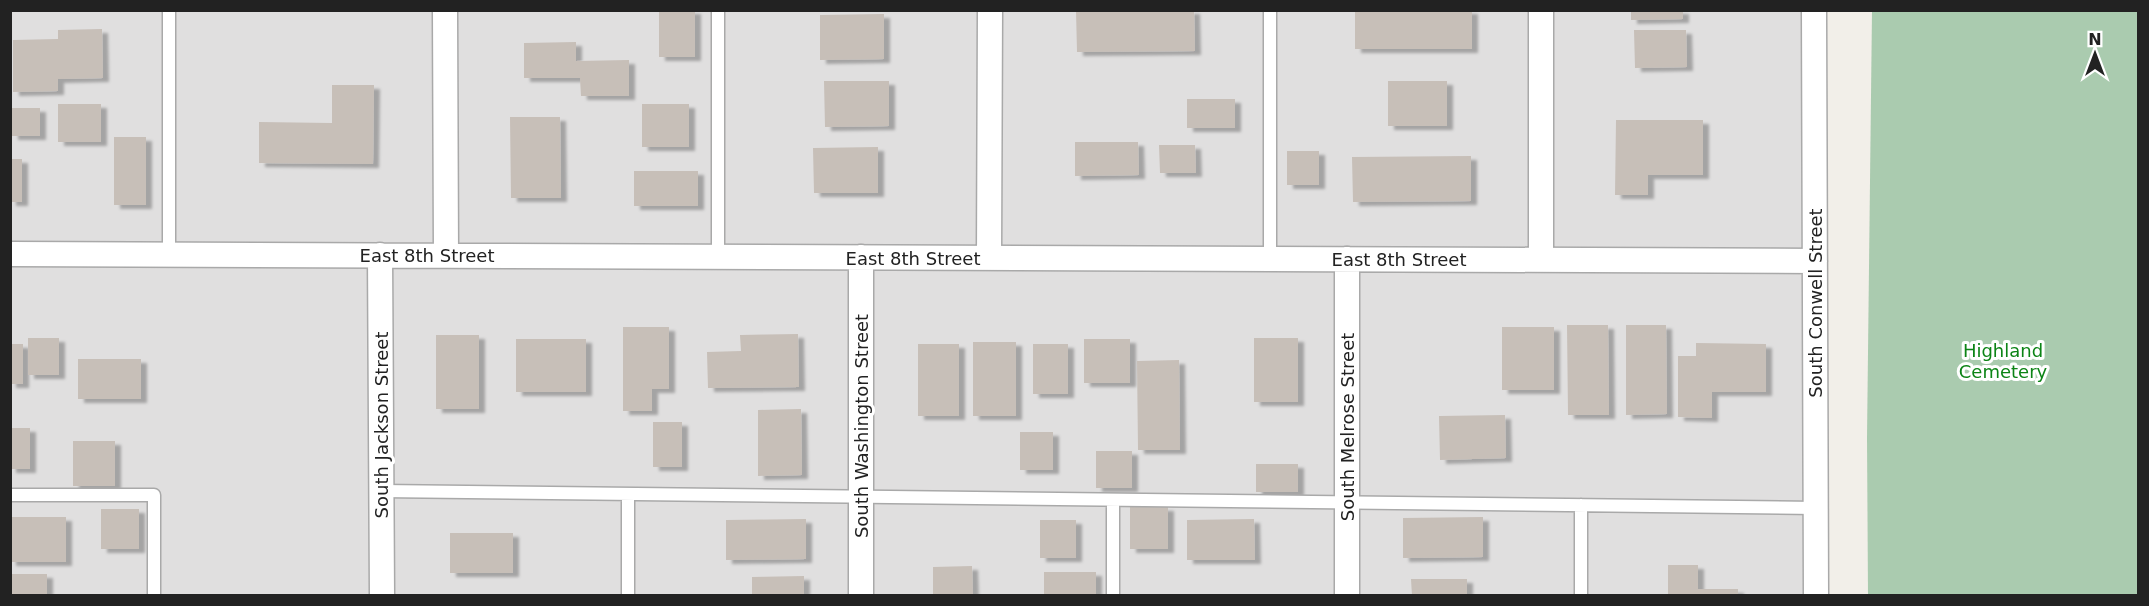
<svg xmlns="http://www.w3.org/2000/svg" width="2149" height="606" viewBox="0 0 2149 606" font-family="'DejaVu Sans',sans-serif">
	<defs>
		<filter id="shadow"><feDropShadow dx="6" dy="4" stdDeviation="1.5" flood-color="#0004"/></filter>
	</defs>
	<rect width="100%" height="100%" fill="#f2efe9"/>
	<path fill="#e0dfdf" d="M10 11H1812L1809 595H11Z"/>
	<path fill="#aacbaf" d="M1872 11H2138V595H1868L1867 438Z"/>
	<path fill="#c7bfb8" filter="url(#shadow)" d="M659 10H695V57H659Z
		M1076 10H1194L1195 51 1077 52Z
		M1355 10H1472V49H1355Z
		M1631 10H1683V19L1631 20Z
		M884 14V59L820 60V15Z
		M102 29 103 78 58 79V91L13 92V40L58 39V30Z
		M1634 30H1686L1687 67 1635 68Z
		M576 42V61L629 60V96H581L580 78H524V43Z
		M824 81H889V126L825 127Z
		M1388 81H1447V126H1388Z
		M332 85H374L373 164 259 163V122L332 123Z
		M1187 99H1235V128H1187Z
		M58 104H101V142H58Z
		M642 104H689V147H642Z
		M12 108H40V136H12Z
		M510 117H560L561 198H511Z
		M1616 120H1703V175H1648V195H1615Z
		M114 137H146V205H114Z
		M1075 142H1138L1139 175 1075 176Z
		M1159 145H1195L1196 173H1160Z
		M878 147V193H814L813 148Z
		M1287 151H1319V185H1287Z
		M1471 156V201L1353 202 1352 157Z
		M10 159H22V202H10Z
		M634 171H698V206H634Z
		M1567 325H1608L1609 415H1568Z
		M1626 325H1666L1667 414 1626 415Z
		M623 327H669V389H652V411H623Z
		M1502 327H1554V390H1502Z
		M798 334 799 387 708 388 707 352 741 351 740 335Z
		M436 335H479V409H436Z
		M28 338H59V375H28Z
		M1254 338H1298V402H1254Z
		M516 339H586V392H516Z
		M1084 339H1130V383H1084Z
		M973 342H1016V416H973Z
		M1696 343 1766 344V392H1712V418L1678 417V356H1696Z
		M10 344H23V384H10Z
		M918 344H959V416H918Z
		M1033 344H1068V394H1033Z
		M78 359H141V399H78Z
		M1179 360 1180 450H1138L1137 361Z
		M801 409 802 475 758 476V410Z
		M1505 415 1506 458 1440 460 1439 416Z
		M653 422H682V467H653Z
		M10 428H30V469H10Z
		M1020 432H1053V470H1020Z
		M73 441H115V486H73Z
		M1096 451H1132V488H1096Z
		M1256 464H1298V492H1256Z
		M1130 507H1168V549H1130Z
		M101 509H139V549H101Z
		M10 517H66V562H10Z
		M1483 517V557L1403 558V518Z
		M806 519V559L726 560V520Z
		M1254 519 1255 560H1187V520Z
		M1040 520H1076V558H1040Z
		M450 533H513V573H450Z
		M1668 565H1698V589H1738V596L1668 595Z
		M972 566 973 596H933V567Z
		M1044 572H1096V596H1044Z
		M10 574H47V596H10Z
		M804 576V596H752V577Z
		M1411 579H1467V596H1412Z"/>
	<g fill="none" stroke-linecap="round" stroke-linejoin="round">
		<defs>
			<path id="service" d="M169 10V254
				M1270 10V259
				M718 257V10
				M381 491 1816 508
				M10 495H154V596
				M628 596V494
				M1113 596V500
				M1581 596V505"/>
			<path id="minor" d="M445 10 446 255
				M1814 10 1816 596
				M10 254 1815 261
				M380 255 382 596
				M861 257V596
				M989 258 990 10
				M1541 260V10
				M1347 596V259"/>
		</defs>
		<use href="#service" stroke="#a9a9a9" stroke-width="15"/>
		<use href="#minor" stroke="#a9a9a9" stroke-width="27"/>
		<use href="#service" stroke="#fff" stroke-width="12"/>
		<use href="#minor" stroke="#fff" stroke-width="24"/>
	</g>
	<g text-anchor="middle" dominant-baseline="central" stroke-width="6" stroke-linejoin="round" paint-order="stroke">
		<g font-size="18" fill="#222" stroke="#fff">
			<text x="427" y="255">East 8th Street</text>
			<text x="913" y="258">East 8th Street</text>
			<text x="1399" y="259">East 8th Street</text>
			<text transform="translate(1815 303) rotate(-90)">South Conwell Street</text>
			<text transform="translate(381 425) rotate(-90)">South Jackson Street</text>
			<text transform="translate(861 426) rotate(-90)">South Washington Street</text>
			<text transform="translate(1347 427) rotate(-90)">South Melrose Street</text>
		</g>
		<g font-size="18" fill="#0c8416" stroke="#fff">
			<text x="2003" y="350">Highland<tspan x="2003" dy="21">Cemetery</tspan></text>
		</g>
	</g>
	<rect width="2149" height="606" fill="none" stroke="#222222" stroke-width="24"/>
	<g transform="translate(2095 54)" stroke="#ffffff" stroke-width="4.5" paint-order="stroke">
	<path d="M0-4.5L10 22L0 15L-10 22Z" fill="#222222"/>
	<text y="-9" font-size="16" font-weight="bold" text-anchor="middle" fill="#222222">N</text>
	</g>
</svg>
